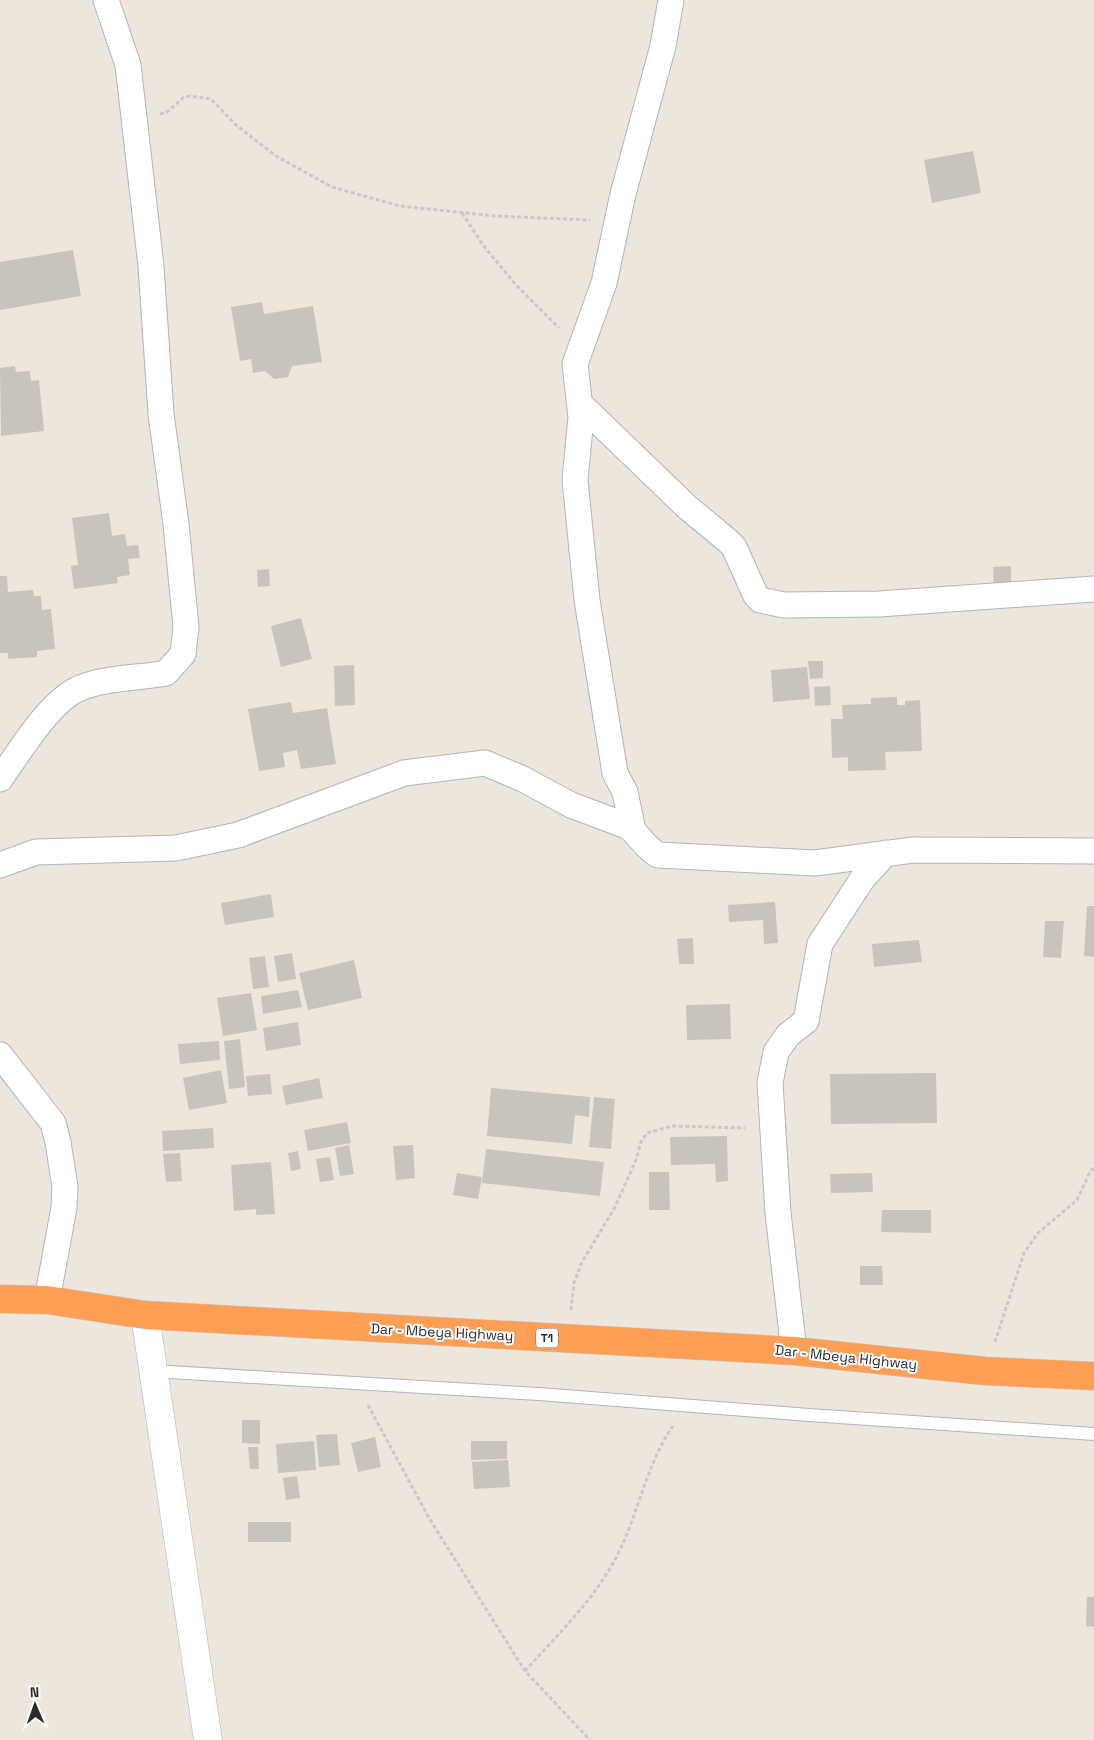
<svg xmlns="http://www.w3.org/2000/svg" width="1094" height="1740" viewBox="0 0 1094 1740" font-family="'Space Grotesk',sans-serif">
	<rect width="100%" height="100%" fill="#ede6dd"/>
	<path fill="#c9c4bb" d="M973 151 981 193 932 203 924 160Z
		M73 250 81 296 0 310V262Z
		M262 302 264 314 313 306 322 362 292 366 288 377 274 379 265 371 253 373 251 359 240 361 231 307Z
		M15 366 16 372 30 371 31 381 39 380 44 431 1 436 0 368Z
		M109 513 112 536 125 534 127 546 138 545 140 558 128 559 130 575 117 577 118 583 74 589 71 566 78 565 72 518Z
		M1011 566V589H994L993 567Z
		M269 569 270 586 258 587 257 570Z
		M0 576H7L8 592 33 590 34 596H41L42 610 51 609 55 649 37 651V657L8 659V653H0Z
		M301 618 312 659 281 667 271 626Z
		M808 661H823V678L810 679Z
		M354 665 355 705 335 706 334 666Z
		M807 667 810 699 773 702 771 670Z
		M830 686 831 705 815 706 814 687Z
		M897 697V705H905V701L920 700 922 751 885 752 886 770 848 771V757L832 758 831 719H843L842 705 871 704V698Z
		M291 702 293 713 327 708 336 764 301 769 297 750 283 753 285 767 259 771 248 709Z
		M271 894 274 917 225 925 221 903Z
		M775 902 778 943 764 944 763 920 729 922 728 905Z
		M1087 906H1094V957L1084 956Z
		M1045 921H1064L1061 958 1043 957Z
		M693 938 694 964H679L677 939Z
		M919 940 922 962 874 967 872 944Z
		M292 953 296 979 278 982 274 956Z
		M265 956 269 987 253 989 249 958Z
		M354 960 362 998 308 1010 299 973Z
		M298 990 302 1007 263 1014 261 996Z
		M251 993 257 1030 223 1036 217 998Z
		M730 1004 731 1039 687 1040 686 1005Z
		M298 1022 301 1045 266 1051 263 1028Z
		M240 1039 245 1087 229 1089 224 1041Z
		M219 1041 220 1060 180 1064 178 1044Z
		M221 1070 227 1103 189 1110 183 1078Z
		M936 1073 937 1123 831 1124 830 1074Z
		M270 1074 272 1094 248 1096 246 1076Z
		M319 1078 323 1098 286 1105 282 1086Z
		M491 1088 590 1097 589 1117 575 1115 572 1144 487 1136Z
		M594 1097 615 1099 611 1149 589 1147Z
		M347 1122 351 1143 308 1151 304 1130Z
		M213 1128 214 1148 163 1151 162 1131Z
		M727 1136 728 1181 716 1182 715 1164 671 1165 670 1137Z
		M349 1145 354 1174 340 1176 335 1148Z
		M413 1145 415 1178 396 1180 393 1146Z
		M486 1149 604 1162 600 1196 482 1183Z
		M298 1151 301 1169 291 1171 288 1153Z
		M180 1153 182 1181 166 1182 163 1154Z
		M330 1157 334 1180 320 1182 316 1159Z
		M271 1162 275 1214 256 1215V1209L234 1211 231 1165Z
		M649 1172H669L670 1210H649Z
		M457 1173 482 1177 478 1199 453 1195Z
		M872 1173 873 1192 831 1193 830 1174Z
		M882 1210H931V1233L881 1232Z
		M860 1266H882L883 1285H860Z
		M242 1420H260V1444L242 1443Z
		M337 1434 340 1465 319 1467 316 1435Z
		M375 1437 381 1467 358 1472 351 1443Z
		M314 1441 316 1470 278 1473 276 1444Z
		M471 1441H507V1459L471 1460Z
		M248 1447H258L259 1469H250Z
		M508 1460 510 1487 474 1489 472 1462Z
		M297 1476 300 1498 286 1500 283 1478Z
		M248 1522H291V1542H248Z
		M1087 1597H1094V1627L1086 1626Z"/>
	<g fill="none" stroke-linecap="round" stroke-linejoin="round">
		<defs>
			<path id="lane" d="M153 1371 539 1394 809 1415 1094 1434"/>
			<path id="street" d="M580 404 687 507 728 541 734 547 755 594 760 600 784 605 879 604 1094 589
				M0 779C19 753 48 703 78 689 103 678 134 678 161 674L166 673 183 654 186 627 176 524 161 414 151 266 128 65 106 0
				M633 830 625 792 615 773 587 600 575 480 581 417 575 364 604 283 623 194 663 46 671 0
				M0 865 36 852 176 848 238 835 404 773 485 763 523 779 571 805 627 826C640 835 643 846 658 855L815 863 913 850 1094 851
				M0 1055 53 1123 58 1142 65 1187 64 1208 47 1300
				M794 1351 778 1213 770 1083 776 1052 788 1035 806 1021 820 944 863 878 886 853"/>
			<path id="secondary" d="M145 1315 208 1740"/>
			<path id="highway" d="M0 1299 47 1300 145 1315 794 1351 985 1371 1094 1376"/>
		</defs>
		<use href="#lane" stroke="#b1b3bf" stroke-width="14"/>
		<use href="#street" stroke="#b1b3bf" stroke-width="27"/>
		<use href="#secondary" stroke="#b1b3bf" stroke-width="29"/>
		<use href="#highway" stroke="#c8c8c8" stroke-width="29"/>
		<path stroke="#c8c8c8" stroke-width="3" stroke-dasharray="4 2.5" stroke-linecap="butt" d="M160 114 166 113 183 98 190 96 211 99 236 125 276 156 332 187 400 206 495 216 590 220
			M462 213 483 245 515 284 559 328
			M571 1310 574 1283 582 1262 614 1209 636 1160 641 1142 647 1133 672 1126 745 1128
			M995 1342 1024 1253 1038 1233 1077 1200 1089 1174 1094 1167
			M368 1405 429 1518 525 1671 590 1740
			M525 1671C558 1634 597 1597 619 1552 639 1511 647 1463 673 1426"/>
		<use href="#lane" stroke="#fff" stroke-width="12"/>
		<use href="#street" stroke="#fff" stroke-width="25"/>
		<use href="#secondary" stroke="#fff" stroke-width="28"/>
		<use href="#highway" stroke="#ff9f56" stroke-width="28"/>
	</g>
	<g text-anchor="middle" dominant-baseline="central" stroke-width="4" stroke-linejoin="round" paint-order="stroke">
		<rect fill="#fff" stroke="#6b6b6b" stroke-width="1" x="536" y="1328.5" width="22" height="19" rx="4"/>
		<g font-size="12" font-weight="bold" fill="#2b2b2b">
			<text x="547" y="1338">T1</text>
		</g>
		<g font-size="14" fill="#2b2b2b" stroke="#fff">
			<text transform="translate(442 1332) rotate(3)">Dar - Mbeya Highway</text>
			<text transform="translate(846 1357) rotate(6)">Dar - Mbeya Highway</text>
		</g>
	</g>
	<g transform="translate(35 1705) rotate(358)" stroke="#ffffff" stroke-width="4" paint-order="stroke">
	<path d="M0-4L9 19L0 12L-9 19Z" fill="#2b2b2b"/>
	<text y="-8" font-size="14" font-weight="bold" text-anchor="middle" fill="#2b2b2b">N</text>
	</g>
</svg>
